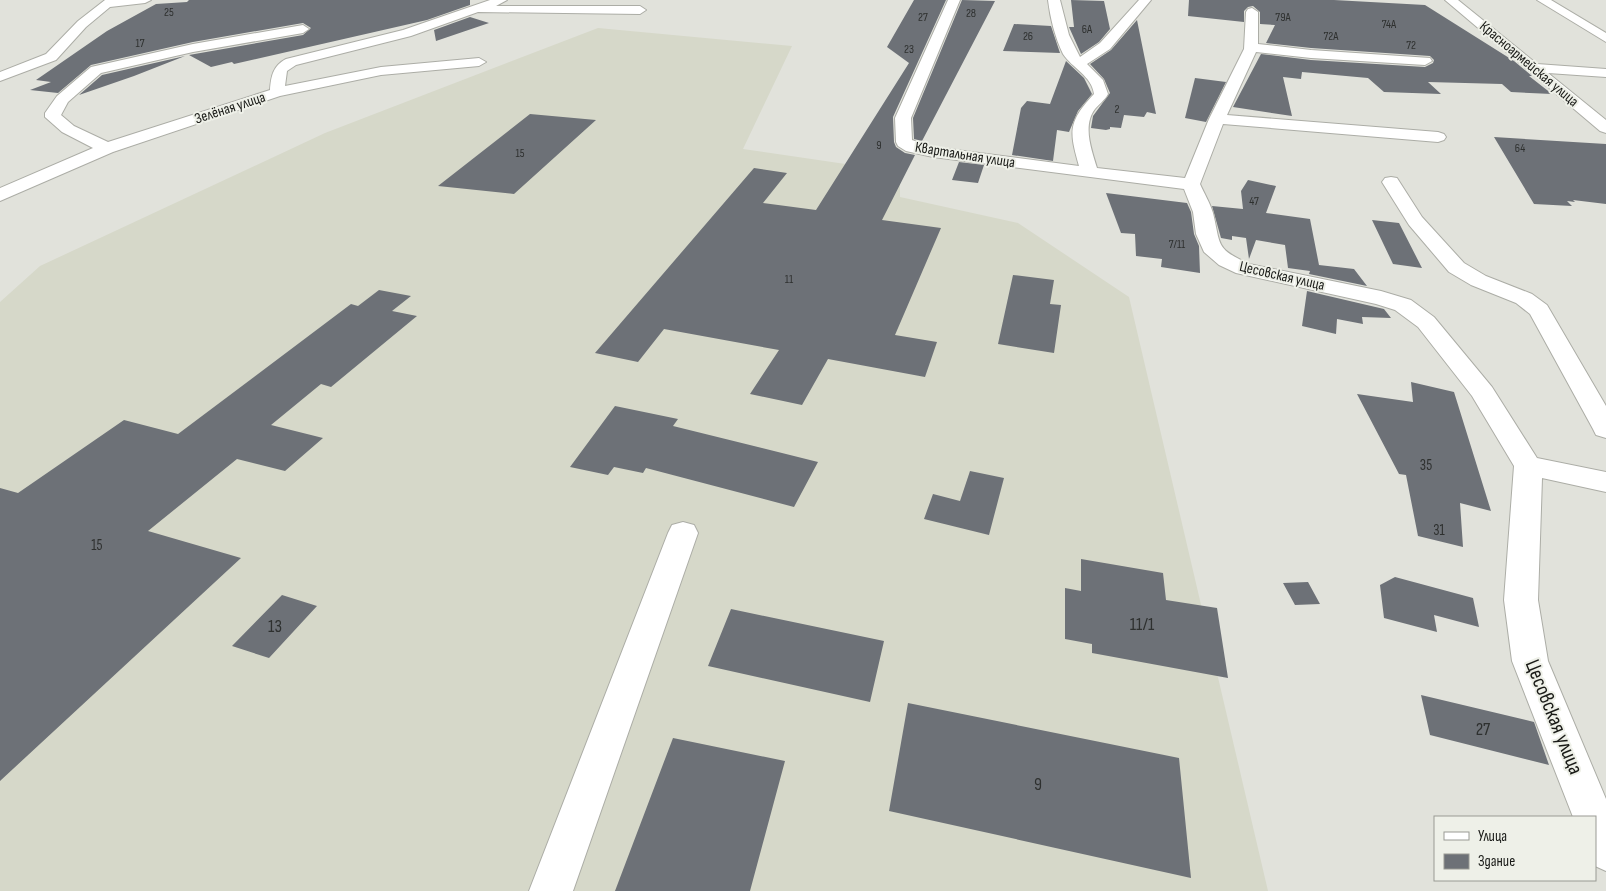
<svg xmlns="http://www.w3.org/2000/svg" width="1606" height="891" viewBox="0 0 1606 891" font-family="'Sofia Sans Condensed',sans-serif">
	<rect width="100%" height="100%" fill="#e1e2db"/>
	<path fill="#d6d8c9" d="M598 28 792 46 743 149 900 172V197L1018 223 1129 297 1268 891H0V302L40 266 325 133Z"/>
	<path fill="#6d7177" d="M189 0H470V5L427 20 234 64 232 62 211 67 189 55 303 35 311 28 303 23 193 42 91 65 58 93 30 90 51 82 36 80 107 31 156 4 187 2Z
		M914 0H946L893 117 894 142 896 147 905 153 915 155 882 220 941 228 895 335 937 342 925 377 828 359 802 405 750 394 779 350 664 329 638 362 595 353 754 168 787 173 763 203 816 210 909 63 887 47Z
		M962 0 995 1 922 141 914 139 913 118Z
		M1071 0 1104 1 1110 29 1099 42 1081 54 1069 27H1074Z
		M1189 0H1334L1425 5 1514 61 1532 76H1529L1552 94 1511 92 1502 84 1428 82 1441 94 1384 92 1368 78 1302 72 1301 79 1283 77 1292 116 1233 107 1261 54 1311 60 1425 67 1433 63 1434 60 1430 56 1311 48 1266 43 1275 25 1260 24V12L1253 6 1248 7 1244 11V22L1188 16Z
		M470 17 489 23 436 41 434 30Z
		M1137 20 1156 114 1147 112 1144 117 1124 115 1121 128 1110 127V129L1106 130 1091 128 1093 116 1110 93 1104 79 1090 64 1111 50Z
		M1014 24 1051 26 1060 53 1003 51Z
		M185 56 134 76 79 95 102 75Z
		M1066 61 1084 78 1092 94 1078 111 1069 132 1057 130 1053 161 1012 155 1021 108 1027 101 1050 104Z
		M1195 78 1226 82 1206 122 1185 118Z
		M530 114 596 120 514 194 438 186Z
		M1494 137 1606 144V204L1573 200 1575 202 1567 201 1572 206 1534 204Z
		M959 162 984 165 978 183 952 180Z
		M1248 180 1276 186 1266 213 1310 219 1319 265 1354 269 1367 286 1309 274 1310 271 1288 268 1285 245 1256 240 1249 259 1246 238 1232 236V240L1221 238 1212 206 1243 209 1241 191Z
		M1106 193 1187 203 1191 212 1194 234 1199 246 1200 273 1161 267 1162 259 1136 256 1135 234 1121 233Z
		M1372 220 1399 223 1422 268 1393 264Z
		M1013 275 1054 280 1050 304 1061 305 1054 353 998 344Z
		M379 290 411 296 392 311 417 316 331 387 321 384 271 425 323 438 285 471 237 459 148 531 241 558 0 781V488L18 493 124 420 178 434 351 304 358 306Z
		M1307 291 1384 309 1391 318 1362 317 1363 324 1337 319 1336 334 1302 326Z
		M1411 382 1454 392 1491 511 1460 503 1463 547 1418 536 1406 475 1399 474 1357 394 1413 402Z
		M615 406 678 419 673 426 818 462 794 507 646 468 643 473 614 467 608 475 570 467Z
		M970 471 1004 478 989 535 924 519 933 494 960 501Z
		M1081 559 1163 573 1166 600 1217 608 1228 678 1092 653V644L1065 639V588L1081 591Z
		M1395 577 1473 598 1479 627 1434 615 1437 632 1384 618 1380 585Z
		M1308 582 1320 604 1295 605 1283 583Z
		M282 595 317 606 269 658 232 646Z
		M731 609 884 641 870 702 708 666Z
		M1421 695 1534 722 1549 765 1430 735Z
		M908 703 1179 758 1191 878 889 811Z
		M673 738 785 761 750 891H615Z"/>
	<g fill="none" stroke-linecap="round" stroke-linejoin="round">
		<defs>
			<path id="minor" d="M105 0H151L145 3 110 7 86 27 56 60 0 81V72L46 54 78 21Z
				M490 0H507L496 6H640L646 10 640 14 478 12 411 36 296 65 287 71 285 86 381 67 479 58 486 62 479 66 381 75 280 96 113 152 0 201V188L93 148 62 132 45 117V113L57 96 91 67 193 44 303 25 309 29 303 33 193 52 101 73 68 102 61 115 74 126 108 142 270 90C271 76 273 66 286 59L403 30Z
				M948 0H960L911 118 912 140 933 147 1079 166C1069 131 1068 122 1094 94 1092 76 1072 68 1063 54 1055 38 1050 17 1048 0H1060L1069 35 1080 57 1100 43 1139 0H1151L1110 49 1087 64 1103 80 1108 94C1105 100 1099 104 1095 109 1082 126 1092 151 1097 168L1185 178 1209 119 1244 49 1246 12 1248 9 1252 8 1258 12V44L1311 50 1430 58 1432 61 1425 65 1311 58 1256 52 1227 115 1438 132 1444 134 1446 137 1444 140 1438 142 1223 124 1200 184C1204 193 1210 203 1213 213 1221 246 1215 248 1249 264L1381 291 1411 300 1434 317 1492 387 1537 458 1606 472V492L1542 478 1538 600 1548 661 1606 799V871L1595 866V817H1573L1512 661 1504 600 1514 466 1472 396 1418 327 1395 310 1376 304 1236 273 1219 265 1204 252 1196 234 1193 212 1184 189 933 157 906 151 898 146 896 142 895 118Z
				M1445 0H1458L1537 64 1606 69V77L1548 73 1606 120V133L1600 131Z
				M1537 0H1551L1606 33V42Z
				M1391 177 1397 178 1422 217 1464 263 1486 276 1532 294 1547 305 1606 406V438L1596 435 1593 429 1530 314 1516 303 1471 285 1449 272 1409 225 1382 182 1385 178Z
				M683 522 694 525 698 533 573 891H529L668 533 672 525Z"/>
		</defs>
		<use href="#minor" stroke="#acada6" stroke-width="2"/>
		<use href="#minor" fill="#fff" fill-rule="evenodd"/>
	</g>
	<g text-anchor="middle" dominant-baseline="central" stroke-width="4" stroke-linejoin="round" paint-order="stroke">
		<g font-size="12" fill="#2e302f">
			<text x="169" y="12">25</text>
			<text x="971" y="13">28</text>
			<text x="923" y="17">27</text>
			<text x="1283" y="17">79А</text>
			<text x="1389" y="24">74А</text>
			<text x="1087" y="29">6А</text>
			<text x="1028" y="36">26</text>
			<text x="1331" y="36">72А</text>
			<text x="140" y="43">17</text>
			<text x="1411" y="45">72</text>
			<text x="909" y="49">23</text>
			<text x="1117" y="109">2</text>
			<text x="879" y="145">9</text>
			<text x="1520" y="148">64</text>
			<text x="520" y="153">15</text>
			<text x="1254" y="201">47</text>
			<text x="1177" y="244">7/11</text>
			<text x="789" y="279">11</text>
		</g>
		<g font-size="15" fill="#191a17" stroke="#eef0e8">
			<text transform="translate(1529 64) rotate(40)">Красноармейская улица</text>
			<text transform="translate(230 108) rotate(-18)">Зелёная улица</text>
			<text transform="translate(965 155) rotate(9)">Квартальная улица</text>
			<text transform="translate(1282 276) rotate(13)">Цесовская улица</text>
		</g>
		<g font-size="15" fill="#2e302f">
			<text x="1426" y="465">35</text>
			<text x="1439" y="530">31</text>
			<text x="97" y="545">15</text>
		</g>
		<g font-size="18" fill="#2e302f">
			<text x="1142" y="624">11/1</text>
			<text x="275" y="626">13</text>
			<text x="1483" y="729">27</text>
			<text x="1038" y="784">9</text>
		</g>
		<g font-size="21" fill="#191a17" stroke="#eef0e8">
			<text transform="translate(1554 717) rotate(68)">Цесовская улица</text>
		</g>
	</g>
	<rect x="1434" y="816" width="162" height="65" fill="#eef0e8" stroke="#999a94"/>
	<rect x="1444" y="832" width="25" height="8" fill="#ffffff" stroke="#999a94"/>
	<text x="1478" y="841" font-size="15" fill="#191a17">Улица</text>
	<rect x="1444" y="854" width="25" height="15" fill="#6d7177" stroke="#999a94"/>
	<text x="1478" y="866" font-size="15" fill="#191a17">Здание</text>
</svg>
